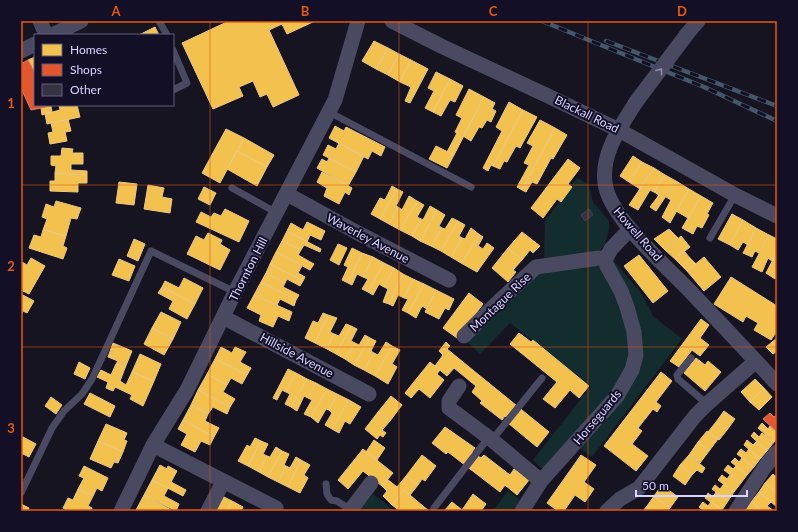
<svg xmlns="http://www.w3.org/2000/svg" width="798" height="532" viewBox="0 0 798 532" font-family="Lato,sans-serif">
	<rect width="100%" height="100%" fill="#161421"/>
	<path fill="#132c2d" d="M577 178 588 184 593 202 609 221V230L605 244 601 249 613 260 642 294 653 316 682 339 592 457 572 442 551 467 541 468 533 460 591 386 510 323 480 354 465 340 544 261 545 221Z
		M508 491 523 502 517 511H486L495 508Z
		M373 494 395 511H359Z"/>
	<path fill="#f2c14e" stroke="#eac783" d="M229 21H315L287 34 282 24 269 30 299 95 273 107 267 94 260 97 253 81 239 87 243 96 213 109 182 43Z
		M155 27 159 35H139Z
		M374 41 388 48 376 69 362 61Z
		M388 48 399 54 388 75 376 69Z
		M399 54 411 60 400 82 388 75Z
		M35 57V73L28 60Z
		M411 60 428 69 410 103 405 101 411 87 400 82Z
		M436 72 450 79 433 112 425 108 434 91 428 88Z
		M450 79 463 86 455 102 450 100 441 116 433 112Z
		M469 89 484 97 454 155 447 152 457 133 455 132 462 118 456 115Z
		M484 97 495 103 492 109 496 111 491 122 487 120 482 128 479 127 471 141 463 136Z
		M509 102 523 110 493 166 491 165 488 171 483 168 502 131 496 127Z
		M59 105H77L80 117 47 124 45 114 60 110Z
		M51 106 52 112 42 115 41 108Z
		M523 110 537 117 520 148 516 146 507 162 504 161 500 169 493 166Z
		M68 119 71 131 65 132 67 141 50 144 48 133 53 132 51 123Z
		M540 120 555 128 522 190 517 187 529 165 524 163 533 146 527 143Z
		M335 126 344 131 346 127 385 147 381 156 372 151 368 159 329 138Z
		M555 128 567 135 553 159 551 158 537 184 532 182 526 192 522 190Z
		M226 129 244 138 220 183 202 173Z
		M244 138 274 155 267 167 237 151Z
		M339 143 364 156 356 172 323 155 328 145 336 149Z
		M436 146 454 155 447 168 429 159Z
		M62 148 73 149 72 153H83V164H71V170L87 171V175L55 173 56 166 51 165V156H61Z
		M237 151 267 167 257 186 227 169Z
		M633 156 642 162 629 182 620 176Z
		M329 158 356 172 348 186 317 168 322 159 327 162Z
		M568 159 580 168 568 184 572 187 561 202 557 199 543 218 531 208Z
		M642 162 654 168 640 189 629 182Z
		M654 168 665 175 654 192 650 190 638 210 629 205Z
		M322 172 352 188 349 195 345 192 339 204 324 196 327 188 317 182Z
		M55 173 87 175V183H78V192L50 191V181H55Z
		M665 175 676 181 656 211 650 207 659 195 654 192Z
		M676 181 689 189 670 223 662 217 671 200 666 197Z
		M119 182 137 184 134 205 116 203Z
		M148 185 164 188 162 197 172 199 170 213 144 209Z
		M392 186 397 189 380 219 371 214 380 198 385 200Z
		M204 187 216 193 210 205 198 199Z
		M397 189 403 192 396 206 398 207 389 224 380 219Z
		M689 189 701 196 688 218 676 211Z
		M409 196 417 201 400 230 389 224 398 207 402 210Z
		M701 196 713 203 707 214 709 215 702 228 697 226 693 234 682 228Z
		M56 201 81 208 77 219 71 218 66 236 43 230 47 219 42 217 46 204 54 207Z
		M417 201 424 205 417 217 421 219 412 236 400 230Z
		M430 206 437 210 420 241 412 236 421 219 423 220Z
		M225 209 249 221 239 242 196 222 201 212 211 217 214 213 221 216Z
		M437 210 445 215 439 226 442 228 431 246 420 241Z
		M732 214 743 220 730 245 718 239Z
		M452 218 458 221 441 251 431 246 442 228 445 229Z
		M743 220 756 228 748 245 743 242 738 250 730 245Z
		M458 221 465 225 459 236 462 238 451 257 441 251Z
		M307 222 325 231 321 240 310 235 307 242 287 231 291 223 303 230Z
		M471 228 480 235 461 263 451 257 462 238 465 239Z
		M756 228 769 235 759 253 755 251 752 257 743 253Z
		M669 229 678 238 665 250 654 239Z
		M43 230 66 236 63 246 67 248 63 259 29 248 34 235 41 237Z
		M287 231 321 249 320 252 304 245 301 250 282 241Z
		M522 232 540 246 533 253 530 250 522 260 508 248Z
		M208 233 222 240 220 244 230 250 220 270 187 254 196 236 204 240Z
		M480 235 483 237 478 246 483 249 487 243 494 248 477 272 461 263Z
		M769 235 777 239V252L772 261 768 258 762 272 752 267Z
		M681 236 690 247 675 259 665 250Z
		M134 239 145 244 138 261 127 256Z
		M282 241 301 250 298 255 314 264 310 270 276 252Z
		M338 244 347 248 339 265 330 260Z
		M352 248 362 253 348 283 342 280 348 267 344 265Z
		M508 248 522 260 513 270 516 272 508 282 492 268Z
		M684 251 690 258 682 266 675 259Z
		M276 252 302 266 298 273 305 277 303 281 270 264Z
		M777 252V276L775 279 766 273Z
		M362 253 373 257 363 277 357 274 352 285 348 283Z
		M639 255 668 291 653 303 624 266Z
		M373 257 384 263 368 292 362 289 368 279 363 277Z
		M704 257 721 277 704 291 687 271Z
		M31 258 45 266 29 294 21 290V264L22 262 27 265Z
		M690 258 696 264 687 271 682 266Z
		M119 259 135 266 129 281 112 275Z
		M384 263 394 268 384 287 379 284 373 295 368 292Z
		M270 264 303 281 300 286 287 279 285 283 266 273Z
		M394 268 403 274 389 304 383 302 388 289 384 287Z
		M266 273 285 283 283 287 299 295 296 300 261 282Z
		M403 274 413 279 404 298 398 295 393 306 389 304Z
		M731 277 777 306V331L771 340 754 330 758 323 746 316 743 322 714 304Z
		M184 278 203 288 195 304 162 287 165 281 179 288Z
		M413 279 424 284 408 313 402 310 408 299 404 298Z
		M261 282 296 300 294 306 280 299 277 305 254 295Z
		M424 284 436 290 427 309 422 306 416 318 408 313Z
		M162 287 195 304 187 319 169 309 173 301 158 293Z
		M436 290 454 299 449 310 445 308 439 319 425 312Z
		M469 293 483 304 457 338 443 328Z
		M21 294 34 301 27 313 23 311 21 315Z
		M254 295 292 312 289 321 278 316 273 327 259 321 261 315 247 308Z
		M161 312 181 322 173 339 152 328Z
		M323 313 328 315 315 343 305 338 313 321 318 323Z
		M328 315 337 318 330 332 334 334 327 349 315 343Z
		M701 319 709 325 700 338 709 345 700 356 692 350 679 367 670 361Z
		M346 324 351 326 336 354 327 349 334 334 339 336Z
		M351 326 357 329 351 341 355 343 345 359 336 354Z
		M152 328 173 339 164 355 144 344Z
		M519 333 531 342 533 340 589 386 579 398 570 390 555 408 543 399 557 382 510 344Z
		M365 335 370 338 354 365 345 359 355 343 359 345Z
		M370 338 376 341 371 351 374 353 364 370 354 365Z
		M777 338V351L773 354 766 347Z
		M386 342 392 346 375 376 364 370 374 353 378 355Z
		M446 342 450 346 447 349 549 432 537 447 508 423 510 420 505 416 502 420 480 403 482 401 472 392 476 386 454 368 447 376 435 366 443 355 439 351Z
		M113 343 132 351 125 368 116 364 118 361 108 357Z
		M392 346 400 350 392 364 397 367 388 384 375 376Z
		M221 347 232 353 235 347 246 352 240 362 251 368 247 375 215 359Z
		M140 354 161 364 154 381 132 372Z
		M696 358 705 365 708 361 721 372 705 391 684 373Z
		M215 359 247 375 242 384 231 378 227 385 207 374Z
		M79 362 90 368 85 379 74 374Z
		M430 362 440 370 437 374 444 380 430 398 419 389 411 398 405 393Z
		M116 364 125 368 120 381 126 385 132 372 154 381 143 406 130 399 132 395 115 387 113 391 106 388 108 382 97 377 101 370 111 375Z
		M288 369 296 373 286 392 282 390 277 400 273 398Z
		M661 372 672 381 656 402 661 406 657 412 653 409 638 428 642 431 632 444 648 456 636 471 604 446Z
		M296 373 307 379 291 407 285 404 290 394 286 392Z
		M207 374 227 385 223 392 235 399 230 407 198 390Z
		M307 379 316 383 308 398 304 396 297 411 291 407Z
		M755 379 764 388 750 402 741 392Z
		M316 383 327 389 311 417 304 414 312 400 308 398Z
		M764 388 772 397 759 410 750 402Z
		M327 389 337 394 329 410 326 409 318 423 311 417Z
		M198 390 230 407 227 414 213 407 208 414 191 405Z
		M90 393 115 406 110 417 84 404Z
		M337 394 349 400 332 429 325 425 332 413 329 410Z
		M391 396 402 405 390 421 378 412Z
		M51 397 62 405 56 414 45 406Z
		M349 400 361 407 350 424 345 421 339 433 332 429Z
		M191 405 208 414 205 421 219 428 214 437 183 420Z
		M724 411 735 419 727 430 716 422Z
		M378 412 390 421 382 430 386 433 383 437 380 435 377 439 365 429Z
		M183 420 214 437 210 445 201 441 195 452 181 445 187 434 178 429Z
		M716 422 727 430 719 440 708 432Z
		M762 423 768 429 770 426 777 432V439L774 442 758 428Z
		M106 424 127 433 124 440 127 441 123 452 98 441Z
		M445 427 475 448 472 452 481 458 484 455 510 475 514 469 529 480 517 495 505 485 500 492 448 452 446 454 432 443Z
		M707 431 718 439 709 451 698 442Z
		M754 432 759 437 762 433 774 442 767 451 751 436Z
		M23 437 36 444 29 457 21 453V441Z
		M255 438 261 441 248 466 238 461 247 445 250 447Z
		M374 440 385 448 377 460 366 452Z
		M747 440 753 445 757 441 767 451 760 459 744 445Z
		M98 441 123 452 118 463 114 462 111 468 90 459Z
		M261 441 268 444 263 454 267 456 259 472 248 466Z
		M698 442 709 451 700 463 689 455Z
		M276 447 282 451 268 477 259 472 267 456 270 457Z
		M363 449 393 473 382 486 363 471 348 489 338 480Z
		M741 449 746 453 749 449 760 459 754 467 737 454Z
		M282 451 289 454 284 465 286 466 278 482 268 477Z
		M422 455 436 466 425 481 422 479 418 485 406 476Z
		M581 455 596 465 584 482 594 489 585 502 575 495 564 511H558L547 503Z
		M689 455 705 468 702 473 697 470 692 475 680 465Z
		M296 457 301 460 288 487 278 482 286 466 290 468Z
		M735 458 739 462 742 458 754 467 747 475 731 462Z
		M301 460 310 465 304 475 308 478 300 493 288 487Z
		M160 465 167 469 168 466 177 471 171 482 186 490 183 496 152 480Z
		M680 465 692 475 685 485 673 476Z
		M728 465 733 469 736 466 747 475 741 483 724 470Z
		M84 466 108 478 102 491 97 488 93 496 78 489 84 478 79 476Z
		M773 474 777 478V493L765 483Z
		M722 475 727 479 730 475 741 483 734 492 718 480Z
		M406 476 418 485 410 495 404 490 392 505 383 496 387 491 382 486 387 479 397 487Z
		M152 480 168 488 164 496 179 504 176 511 144 495Z
		M765 483 777 493 775 497 777 499V507L759 492Z
		M724 484 734 492 728 501 712 489 715 485 720 489Z
		M662 485 678 497 670 508 654 496Z
		M78 489 93 496 88 506 92 508 91 511H69L63 508 68 498 73 500Z
		M404 490 423 506 419 511H400L392 505Z
		M716 492 728 501 722 510 705 498 708 493 713 497Z
		M759 492 771 502 767 506 774 511H763L751 502Z
		M473 494 486 504 481 511H463L462 510Z
		M144 495 173 511 136 510Z
		M222 496 232 501 227 511H214Z
		M654 496 670 508 667 511H653L647 506Z
		M232 501 243 507 241 511H227Z
		M452 502 462 510 461 511H444Z
		M703 502 708 506 711 502 722 510 721 511H704L699 507Z
		M751 502 763 511H745Z
		M21 504 29 508 28 511H21Z
		M423 506 429 511H419Z
		M647 506 653 511H643Z"/>
	<path fill="#e4572e" stroke="#e17c6d" d="M28 60 35 73V105L51 106 31 110 21 88V64Z
		M770 413 774 417 777 415V432L763 419Z"/>
	<path fill="#343243" stroke="#433f54" d="M589 209 593 215 585 221 581 215Z"/>
	<g fill="none" stroke-linecap="round" stroke-linejoin="round">
		<path stroke="#4a4962" stroke-width="7" d="M159 21 167 35
			M173 50 187 83 173 90
			M329 112 471 187
			M232 188 277 213
			M710 238 735 195
			M691 358 677 375 678 379 707 404
			M492 440 542 378
			M326 484 327 494 331 500 337 501 351 510
			M21 493 52 428 64 411 82 394 92 379 151 251 235 292
			M434 508 489 437"/>
		<path stroke="#4a4962" stroke-width="15" d="M40 21 46 35
			M392 21 441 46 546 95 619 130 735 195 777 216
			M687 34 698 21
			M52 35 81 21
			M21 51 35 44
			M636 102C621 126 601 153 605 183 609 217 665 265 690 291 719 322 748 352 777 384
			M287 194 356 232 449 280
			M223 317 369 394
			M464 336 495 305 536 267 599 258 605 260
			M459 386 449 401V408L492 440 541 481
			M153 445 276 508
			M121 511 153 445 187 390 235 292 335 100 358 21
			M208 511 223 482
			M350 511 371 483
			M522 511 541 481 617 396 632 370 636 355 634 332 627 307 621 291 607 266 605 260 611 249 630 229
			M607 511 620 499 639 488 695 416 707 404 756 361
			M736 511 764 468 777 452"/>
		<defs>
			<path id="rail" d="M542 21 704 87 777 121
				M606 41 777 106"/>
		</defs>
		<use href="#rail" stroke="#43596b" stroke-width="4.5"/>
		<use href="#rail" stroke="#130f26" stroke-width="3" stroke-dasharray="9" stroke-linecap="butt"/>
		<path stroke="#4a4962" stroke-width="15" d="M636 102 687 34"/>
	</g>
	<defs><path id="oneway-chevron" d="M-2-3.5L2.5 0L-2 3.5" fill="none" stroke-width="1.6" stroke-linecap="round" stroke-linejoin="round"/></defs>
	<use stroke="#928eb0" href="#oneway-chevron" transform="translate(660 71) rotate(-53)"/>
	<path fill="none" stroke="#e8590c" stroke-width="1" stroke-opacity="0.55" d="M210 21V511M399 21V511M588 21V511M21 185H777M21 347H777"/>
	<g text-anchor="middle" dominant-baseline="central" stroke-width="4" stroke-linejoin="round" paint-order="stroke">
		<g font-size="12" fill="#d9d4ff" stroke="#130f26">
			<text transform="translate(587 114) rotate(26)">Blackall Road</text>
			<text transform="translate(638 234) rotate(49)">Howell Road</text>
			<text transform="translate(368 238) rotate(28)">Waverley Avenue</text>
			<text transform="translate(248 269) rotate(-63)">Thornton Hill</text>
			<text transform="translate(500 302) rotate(-44)">Montague Rise</text>
			<text transform="translate(297 355) rotate(28)">Hillside Avenue</text>
			<text transform="translate(597 417) rotate(-50)">Horseguards</text>
		</g>
	</g>
	<rect width="798" height="532" fill="none" stroke="#130f26" stroke-width="44"/>
	<rect x="34" y="34" width="140" height="72" fill="#130f26" stroke="#625e7d"/>
	<rect x="42" y="44" width="20" height="12" fill="#f2c14e" stroke="#625e7d"/>
	<text x="70" y="54" font-size="12" fill="#d9d4ff">Homes</text>
	<rect x="42" y="64" width="20" height="12" fill="#e4572e" stroke="#625e7d"/>
	<text x="70" y="74" font-size="12" fill="#d9d4ff">Shops</text>
	<rect x="42" y="84" width="20" height="12" fill="#343243" stroke="#625e7d"/>
	<text x="70" y="94" font-size="12" fill="#d9d4ff">Other</text>
	<path d="M636 490v6h111v-6" fill="none" stroke="#d9d4ff" stroke-width="2"/>
	<text x="642" y="490" font-size="12" fill="#d9d4ff" stroke="#130f26" stroke-width="3" paint-order="stroke">50 m</text>
	<rect x="22" y="22" width="754" height="488" fill="none" stroke="#e8590c" stroke-width="1.5"/>
	<g font-size="13" text-anchor="middle" font-weight="bold" fill="#e8590c">
		<text x="116" y="16">A</text>
		<text x="305" y="16">B</text>
		<text x="493" y="16">C</text>
		<text x="682" y="16">D</text>
		<text x="11" y="108">1</text>
		<text x="11" y="271">2</text>
		<text x="11" y="433">3</text>
	</g>
</svg>
